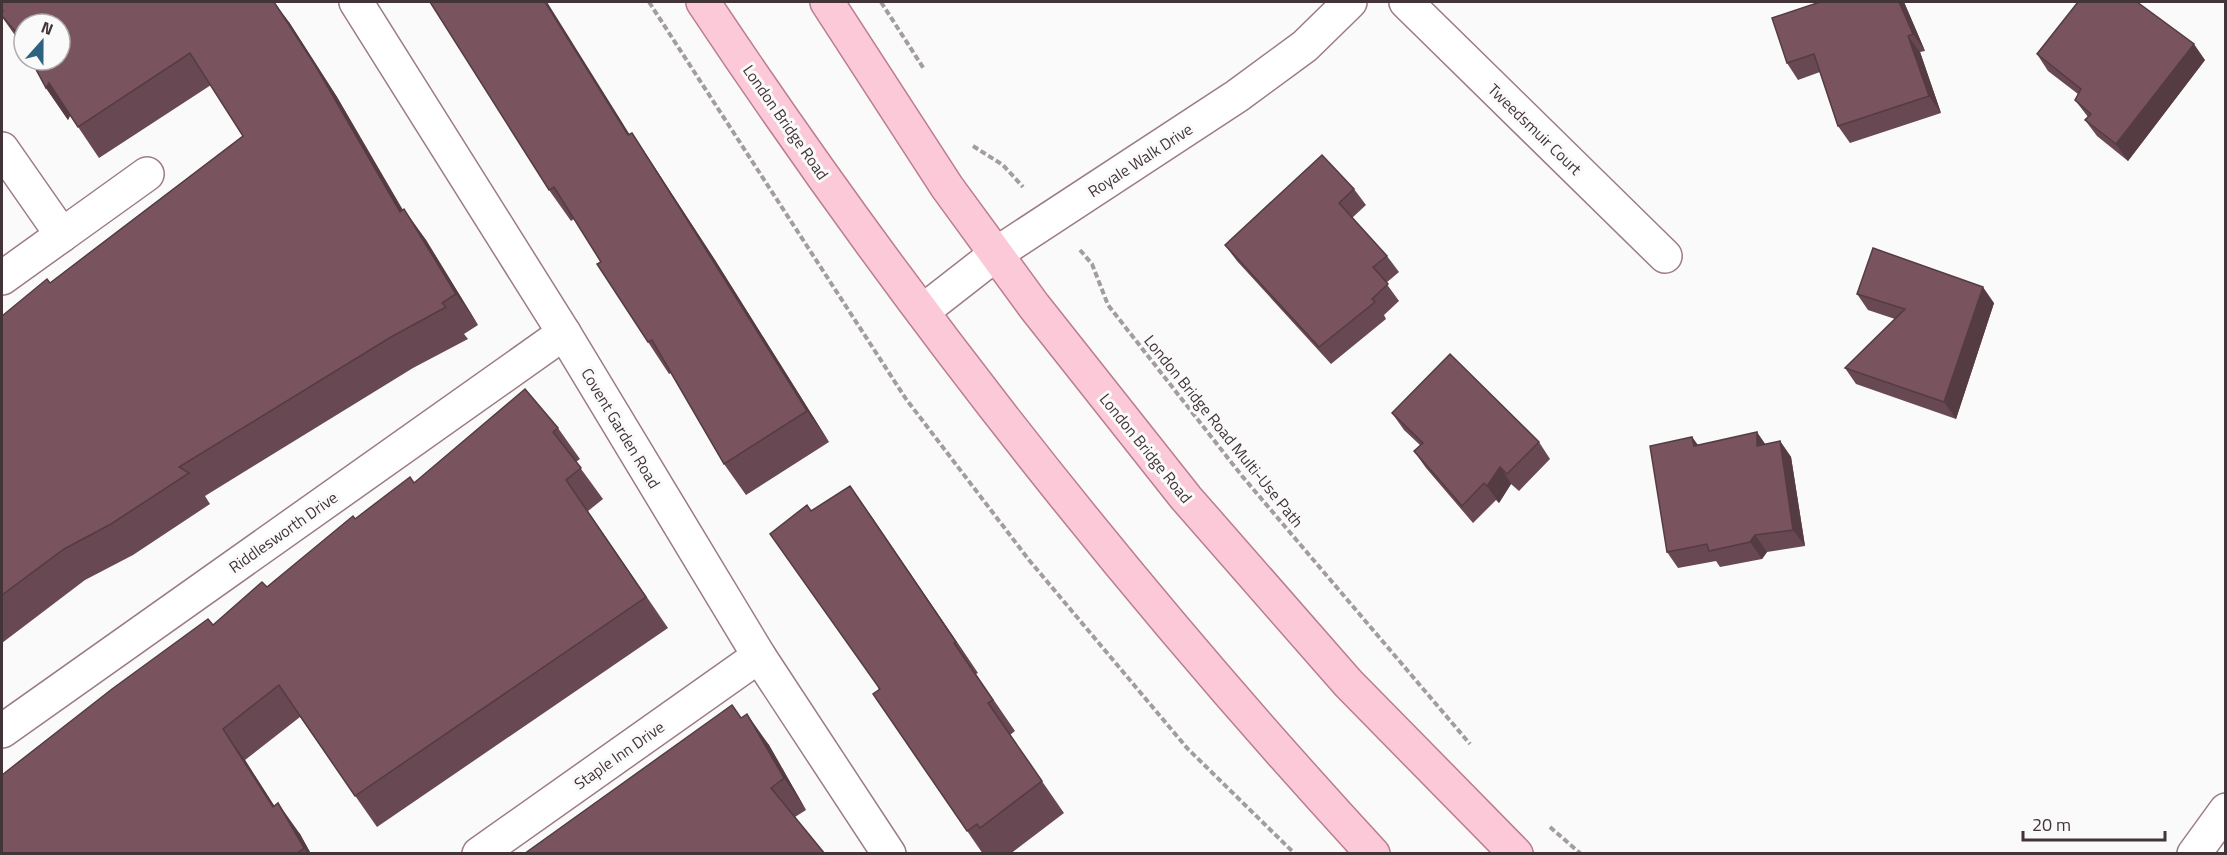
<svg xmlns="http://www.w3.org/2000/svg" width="2227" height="855" viewBox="0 0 2227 855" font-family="'Titillium Web',sans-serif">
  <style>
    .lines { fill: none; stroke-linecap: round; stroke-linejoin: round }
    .minor-casing { stroke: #9d7b85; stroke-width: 36 }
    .major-casing { stroke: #ba7d90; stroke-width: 36 }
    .path { stroke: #a39d9e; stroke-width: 4; stroke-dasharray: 6 3; stroke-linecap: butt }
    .minor { stroke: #fff; stroke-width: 33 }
    .major { stroke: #fcc9d9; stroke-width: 33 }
    .wall { fill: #684852 }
    .shaded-wall { fill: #553b42 }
    .building { fill: #79545f; stroke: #553b42; stroke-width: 1.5 }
    .labels { text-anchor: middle; stroke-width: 6; stroke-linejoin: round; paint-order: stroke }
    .street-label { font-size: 16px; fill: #423438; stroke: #fafafa }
  </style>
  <rect width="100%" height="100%" fill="#fafafa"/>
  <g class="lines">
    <defs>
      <g id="minor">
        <path d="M 356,2 L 564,333 L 759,656 L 889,854"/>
        <path d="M 1406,2 L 1665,256"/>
        <path d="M 2,149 L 62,235 L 2,278"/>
        <path d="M 62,235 L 147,174"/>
        <path d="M 923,311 L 996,254 L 1237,96 L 1305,46 L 1350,2"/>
        <path d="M 2,731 L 564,333"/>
        <path d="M 479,854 L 759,656"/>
        <path d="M 2194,854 L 2226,810"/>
      </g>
      <g id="major">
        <path d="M 703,2 C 903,302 1128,588 1373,854"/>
        <path d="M 827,2 L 947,187 L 1034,306 L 1186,498 L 1348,683 L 1516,854"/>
      </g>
    </defs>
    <!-- minor casing -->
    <use href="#minor" class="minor-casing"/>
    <!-- major casing -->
    <use href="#major" class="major-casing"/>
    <!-- path -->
    <g class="path">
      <path d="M 649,2 L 906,399 L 1029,560 L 1187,748 L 1295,854"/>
      <path d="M 881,2 L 924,69"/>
      <path d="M 973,146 L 1003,165 L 1023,187"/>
      <path d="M 1080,250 L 1092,264 L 1108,305 L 1242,476 L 1470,744"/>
      <path d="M 1550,827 L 1581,854"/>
    </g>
    <!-- minor -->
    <use href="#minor" class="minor"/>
    <!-- major -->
    <use href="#major" class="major"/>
  </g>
  <!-- wall -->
  <g class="wall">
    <path d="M 1904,2 L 1925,51 L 1920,52 L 1941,113 L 1850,143 L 1838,126 L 1820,72 L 1798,80 L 1787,63 Z"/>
    <path d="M 3,11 L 289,22 L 337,97 L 403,210 L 426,240 L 478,325 L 464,334 L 468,339 L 413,368 L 205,496 L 210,504 L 133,555 L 85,580 L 2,643 L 2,316 L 50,283 L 243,136 L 211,85 L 99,158 L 70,115 L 68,120 L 46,88 L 24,48 L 2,17 L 2,12 Z"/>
    <path d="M 2037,54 L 2205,60 L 2128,161 L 2097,136 L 2085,120 L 2088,117 L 2075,100 L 2078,94 L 2048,71 Z"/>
    <path d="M 632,133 L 653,165 L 715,260 L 829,442 L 746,495 L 724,464 L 671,373 L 669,374 L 648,342 L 601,262 L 574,219 L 571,221 L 549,190 Z"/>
    <path d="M 1354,189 L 1366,205 L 1352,218 L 1387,256 L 1399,272 L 1386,283 L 1399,301 L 1384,315 L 1386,319 L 1331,364 L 1237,261 L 1225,245 Z"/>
    <path d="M 1857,294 L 1994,303 L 1956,419 L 1856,384 L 1845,368 L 1895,319 L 1868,310 Z"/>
    <path d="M 1392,413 L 1539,442 L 1550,459 L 1519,491 L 1511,484 L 1499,503 L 1496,500 L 1473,523 L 1426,468 L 1414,451 L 1420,445 L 1404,430 Z"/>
    <path d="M 558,428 L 580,459 L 576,462 L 603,499 L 588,511 L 668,628 L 377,827 L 300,717 L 245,760 L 274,806 L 300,834 L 311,854 L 2,854 L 213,625 L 267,587 L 355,519 L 414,483 Z"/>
    <path d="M 1692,437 L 1698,445 L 1765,444 L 1780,441 L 1791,457 L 1805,546 L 1767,552 L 1762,559 L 1720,567 L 1716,561 L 1678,568 L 1667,552 Z"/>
    <path d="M 850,486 L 978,673 L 976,674 L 1015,731 L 1010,735 L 1064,813 L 1010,854 L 983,854 L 873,694 L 879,690 L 811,511 Z"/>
    <path d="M 741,717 L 769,745 L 806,810 L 795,817 L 524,854 Z"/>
  </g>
  <!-- shaded-wall -->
  <g class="shaded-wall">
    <path d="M 274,2 L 289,22 L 337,97 L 422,244 L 400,212 Z"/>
    <path d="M 545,2 L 547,2 L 650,167 L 628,135 Z"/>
    <path d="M 1899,2 L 1904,2 L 1925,51 L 1913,34 Z"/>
    <path d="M 1908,36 L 1920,52 L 1941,113 L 1929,96 Z"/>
    <path d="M 2194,44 L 2205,60 L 2128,161 L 2116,144 Z"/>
    <path d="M 49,83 L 71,114 L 68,120 L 46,88 Z"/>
    <path d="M 632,133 L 653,165 L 715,260 L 829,442 L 807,411 Z"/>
    <path d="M 404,209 L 426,240 L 478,325 L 456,294 Z"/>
    <path d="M 1983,287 L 1994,303 L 1956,419 L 1944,402 Z"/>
    <path d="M 1757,432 L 1768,448 L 1757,446 Z"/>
    <path d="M 1692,437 L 1703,453 L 1694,446 Z"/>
    <path d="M 1780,441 L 1791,457 L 1805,546 L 1793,530 Z"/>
    <path d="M 1500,467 L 1511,484 L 1499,503 L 1487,486 Z"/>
    <path d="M 850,486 L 872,517 L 978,673 L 956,642 Z"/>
    <path d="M 1755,535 L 1767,552 L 1762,559 L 1750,542 Z"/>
    <path d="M 747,714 L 769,745 L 806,810 L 784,778 Z"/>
    <path d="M 223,729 L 245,760 L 295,838 L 273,807 Z"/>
    <path d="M 278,803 L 300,834 L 311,854 L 308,854 L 304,848 Z"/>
  </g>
  <!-- building -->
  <g class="building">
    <path d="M 2,2 L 274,2 L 315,65 L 400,212 L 404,209 L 456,294 L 442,303 L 446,307 L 391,337 L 179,467 L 189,473 L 111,524 L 64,549 L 2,595 L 2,316 L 47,279 L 50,283 L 243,136 L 190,53 L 78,127 L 49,83 L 46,88 L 31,60 L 60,60 L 60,24 L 24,24 L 24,48 L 15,31 L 2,16 L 2,12 L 3,11 L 2,9 Z"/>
    <path d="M 430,2 L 545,2 L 628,135 L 632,133 L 693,229 L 807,411 L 724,464 L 652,340 L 648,342 L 597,264 L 601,262 L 554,187 L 549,190 Z"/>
    <path d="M 1820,2 L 1899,2 L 1913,34 L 1908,36 L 1929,96 L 1838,126 L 1814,54 L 1787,63 L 1772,18 Z"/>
    <path d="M 2078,2 L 2137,2 L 2194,44 L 2116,144 L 2085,120 L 2091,114 L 2075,100 L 2081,89 L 2037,54 Z"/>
    <path d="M 1322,155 L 1354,189 L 1339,203 L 1387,256 L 1373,267 L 1388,284 L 1372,299 L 1375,302 L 1319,347 L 1225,245 Z"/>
    <path d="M 1873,248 L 1983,287 L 1944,402 L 1845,368 L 1905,309 L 1857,294 Z"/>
    <path d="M 1450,354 L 1539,442 L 1507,474 L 1500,467 L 1487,486 L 1484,483 L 1462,506 L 1414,451 L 1423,443 L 1392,413 Z"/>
    <path d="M 525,389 L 558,428 L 553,432 L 581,468 L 566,480 L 646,597 L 355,796 L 279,685 L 223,729 L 273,807 L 278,803 L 304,848 L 296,854 L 2,854 L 2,775 L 112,689 L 208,619 L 213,625 L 262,582 L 267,587 L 353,516 L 355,519 L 410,477 L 414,483 Z"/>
    <path d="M 1757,432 L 1757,446 L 1780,441 L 1793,530 L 1755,535 L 1750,542 L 1709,551 L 1707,544 L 1667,552 L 1650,446 L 1692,437 L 1694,446 Z"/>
    <path d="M 850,486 L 956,642 L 954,643 L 993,700 L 988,703 L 1042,781 L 980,828 L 977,824 L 967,831 L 873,694 L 880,689 L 770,534 L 807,505 L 811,511 Z"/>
    <path d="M 732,705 L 741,718 L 747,714 L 784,778 L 771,788 L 825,854 L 524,854 Z"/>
  </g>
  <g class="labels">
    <!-- street labels -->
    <g class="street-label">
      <text transform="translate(786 122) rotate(55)" y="6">London Bridge Road</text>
      <text transform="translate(1535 129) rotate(44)" y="6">Tweedsmuir Court</text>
      <text transform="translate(1140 160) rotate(-33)" y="6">Royale Walk Drive</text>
      <text transform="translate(621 428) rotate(59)" y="6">Covent Garden Road</text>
      <text transform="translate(1224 431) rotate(51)" y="6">London Bridge Road Multi-Use Path</text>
      <text transform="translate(1146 448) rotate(51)" y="6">London Bridge Road</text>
      <text transform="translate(283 532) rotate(-35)" y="6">Riddlesworth Drive</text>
      <text transform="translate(619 755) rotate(-35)" y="6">Staple Inn Drive</text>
    </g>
  </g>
  <!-- border -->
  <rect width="2227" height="855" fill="none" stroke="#423438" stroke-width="6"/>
  <!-- north arrow -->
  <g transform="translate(42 42) rotate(21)"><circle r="28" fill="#fafafa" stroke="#b0abac" stroke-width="1.5"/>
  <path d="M0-4.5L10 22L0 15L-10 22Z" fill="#2e637f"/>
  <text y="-9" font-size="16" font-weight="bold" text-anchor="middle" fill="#423438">N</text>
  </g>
  <!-- scale -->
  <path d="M2023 831v9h142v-9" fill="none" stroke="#423438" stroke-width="3"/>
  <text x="2032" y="831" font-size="18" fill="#423438" stroke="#fafafa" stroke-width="4.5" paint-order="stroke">20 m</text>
</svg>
